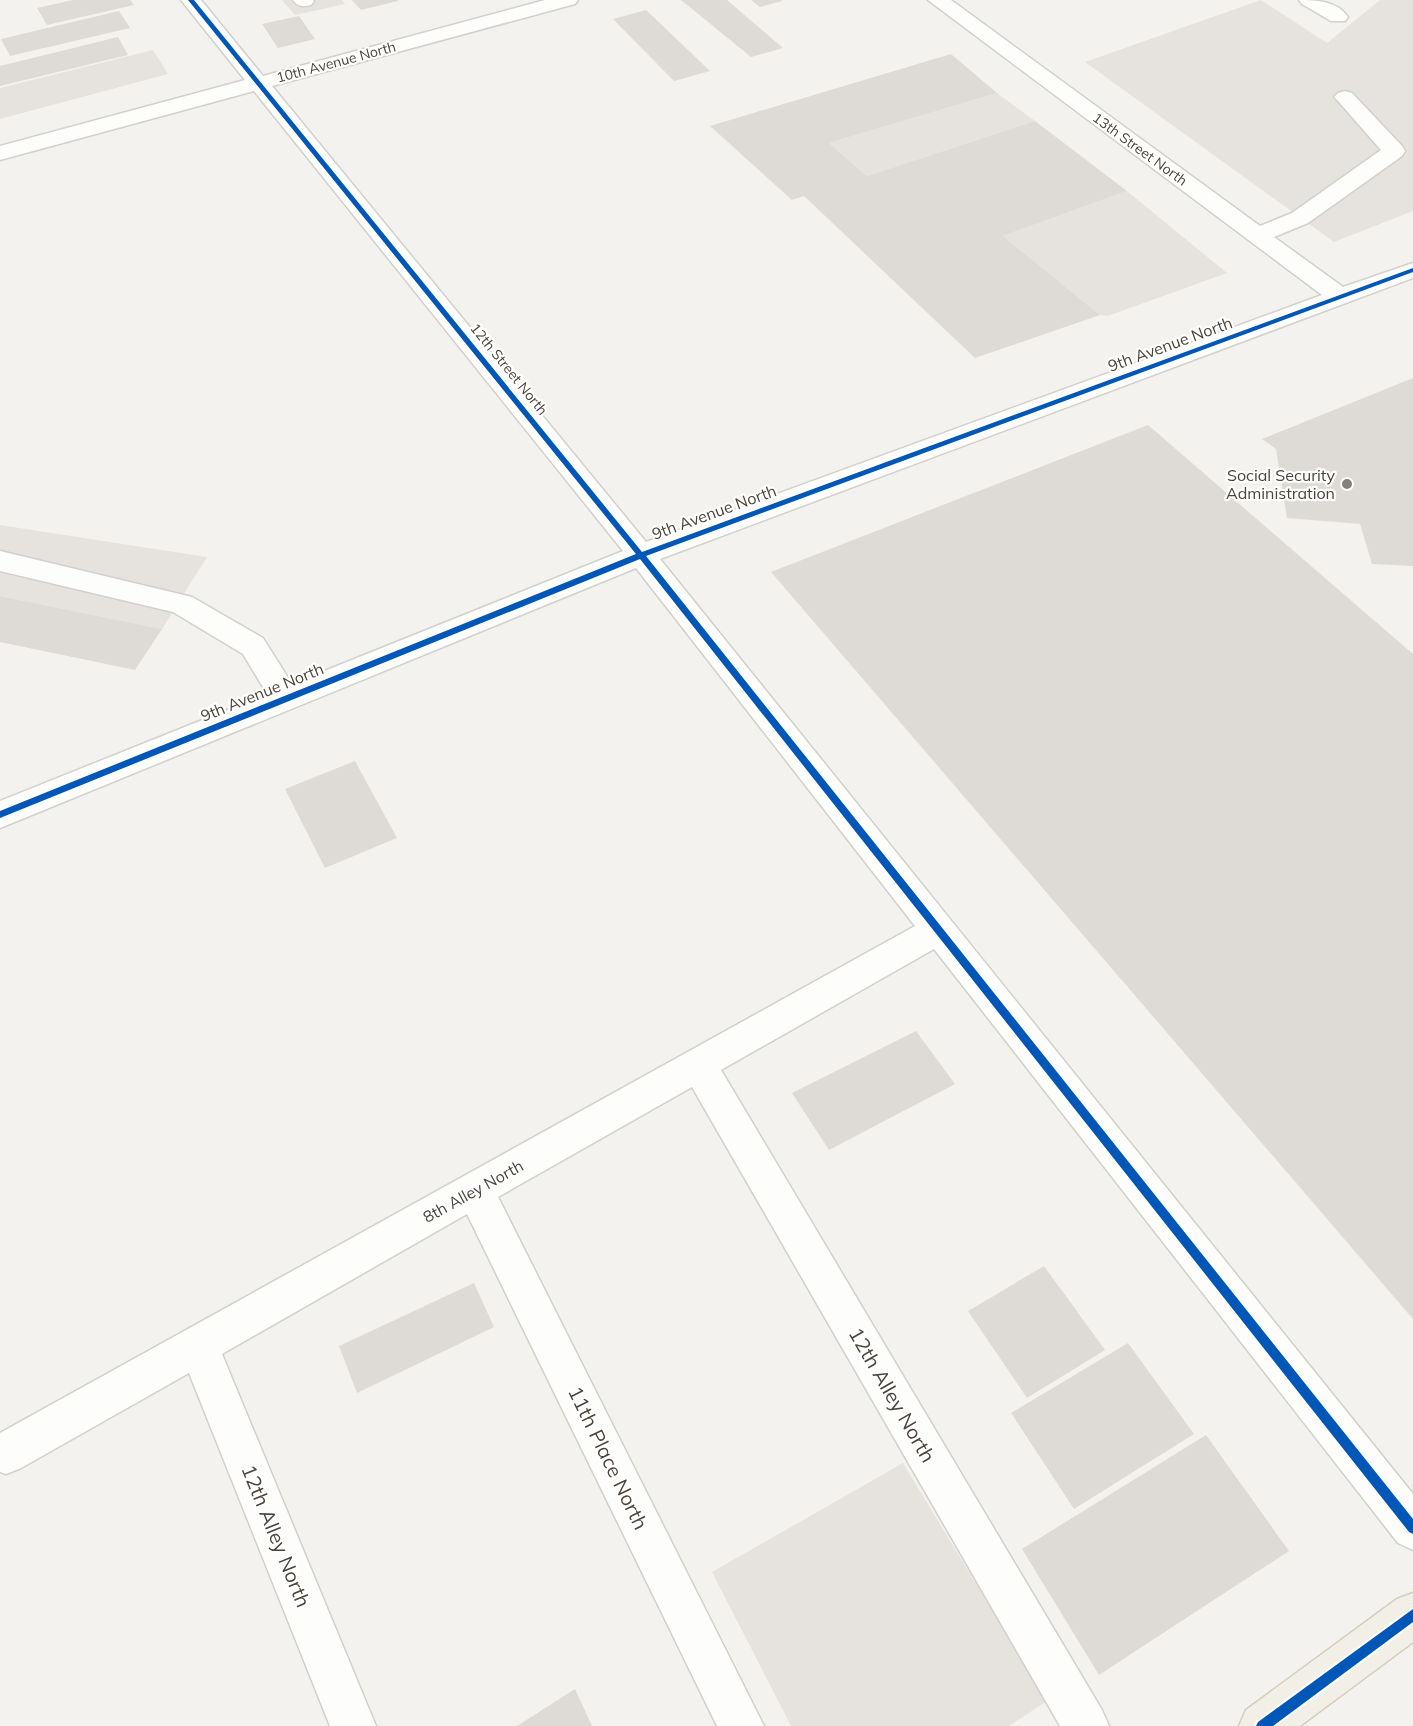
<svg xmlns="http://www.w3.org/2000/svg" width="1413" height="1726" viewBox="0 0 1413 1726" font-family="Mulish,sans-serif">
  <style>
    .parking { fill: #e6e3df }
    .building { fill: #dedbd6 }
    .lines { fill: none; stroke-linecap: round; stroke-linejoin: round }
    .minor-casing { stroke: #d2d0cb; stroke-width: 3 }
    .major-casing { stroke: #d6cebb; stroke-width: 3 }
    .minor { fill: #fdfdfc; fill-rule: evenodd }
    .major { fill: #f2efe6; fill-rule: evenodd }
    .cycleway-casing { stroke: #fff; stroke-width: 4 }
    .cycleway { fill: #0057b8; fill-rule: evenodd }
    .poi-dot { fill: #868178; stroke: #fff; stroke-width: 2 }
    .labels { text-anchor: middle; stroke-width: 4.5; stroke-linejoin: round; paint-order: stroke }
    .far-street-label { font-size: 14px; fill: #4b4439; stroke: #fff }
    .street-label { font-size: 16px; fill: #4b4439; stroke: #fff }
    .poi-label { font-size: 16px; fill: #4b4439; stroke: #fff; text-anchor: end }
    .near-street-label { font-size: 20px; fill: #4b4439; stroke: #fff }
  </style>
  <rect width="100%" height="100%" fill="#f4f2ee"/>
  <!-- parking -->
  <g class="parking">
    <path d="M 282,0 L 342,0 L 345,4 L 295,15 Z"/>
    <path d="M 1261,0 L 1327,43 L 1380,0 L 1413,0 L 1413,211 L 1334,242 L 1085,62 Z"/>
    <path d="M 153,50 L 168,74 L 0,119 L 0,88 Z"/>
    <path d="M 997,93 L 1035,121 L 867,176 L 829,143 Z"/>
    <path d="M 1127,191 L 1227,273 L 1108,316 L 1100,315 L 1003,236 Z"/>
    <path d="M 0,525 L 207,557 L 162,629 L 0,596 Z"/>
    <path d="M 903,1463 L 1047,1701 L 1009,1726 L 791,1726 L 712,1572 Z"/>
  </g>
  <!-- building -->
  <g class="building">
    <path d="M 73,0 L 130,0 L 134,5 L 47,25 L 37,8 Z"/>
    <path d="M 352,0 L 398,0 L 398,1 L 361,10 Z"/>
    <path d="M 681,0 L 727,0 L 783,48 L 751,57 Z"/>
    <path d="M 751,0 L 782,0 L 782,1 L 760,7 Z"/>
    <path d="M 646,10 L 710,71 L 674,81 L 613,19 Z"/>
    <path d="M 119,11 L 130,28 L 10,56 L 1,39 Z"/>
    <path d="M 299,16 L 315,39 L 278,48 L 262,24 Z"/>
    <path d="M 118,37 L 128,55 L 0,86 L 0,66 Z"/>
    <path d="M 951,54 L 997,93 L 829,143 L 867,176 L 1035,121 L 1127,191 L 1003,236 L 1100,315 L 975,358 L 804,196 L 792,200 L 710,126 Z"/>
    <path d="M 1413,378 L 1413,566 L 1372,564 L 1360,524 L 1287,518 L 1276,449 L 1262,439 Z"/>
    <path d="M 1148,425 L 1413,654 L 1413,1319 L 771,572 Z"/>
    <path d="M 0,596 L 162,629 L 135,670 L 0,642 Z"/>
    <path d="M 355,761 L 397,838 L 325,868 L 285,789 Z"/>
    <path d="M 916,1031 L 955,1084 L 829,1150 L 792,1093 Z"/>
    <path d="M 1044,1266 L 1105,1350 L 1027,1398 L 968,1311 Z"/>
    <path d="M 474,1283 L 494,1327 L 357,1393 L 339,1346 Z"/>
    <path d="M 1128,1343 L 1194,1434 L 1074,1509 L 1011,1413 Z"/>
    <path d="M 1206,1435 L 1289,1551 L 1099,1675 L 1022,1549 Z"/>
    <path d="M 575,1689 L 592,1726 L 517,1726 Z"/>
  </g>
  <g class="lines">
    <defs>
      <g id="minor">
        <path d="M 181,0 L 201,0 L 263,76 L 545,0 L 578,0 L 575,4 L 272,86 L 646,542 L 1322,295 L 928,0 L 951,0 L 1260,226 L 1292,213 L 1381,150 L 1338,101 L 1334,97 L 1338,93 L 1345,91 L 1352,93 L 1402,146 L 1405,151 L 1402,156 L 1308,223 L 1274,237 L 1343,287 L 1413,263 L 1413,278 L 660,559 L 1413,1494 L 1413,1550 L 1398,1543 L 934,949 L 721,1070 L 1102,1710 L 1109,1726 L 1060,1726 L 692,1087 L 498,1197 L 764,1726 L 717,1726 L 467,1214 L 222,1354 L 376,1726 L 330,1726 L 189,1373 L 21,1468 L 6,1474 L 0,1472 L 0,1433 L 915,926 L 636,568 L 0,828 L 0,801 L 267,694 L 243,654 L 173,612 L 0,571 L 0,551 L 192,597 L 263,638 L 292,684 L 623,551 L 254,91 L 0,160 L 0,146 L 245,80 Z"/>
        <path d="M 293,0 L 313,0 L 314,1 L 311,5 C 303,7 298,7 293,0 Z"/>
        <path d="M 1299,0 C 1317,0 1337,1 1348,17 L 1345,21 L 1331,21 L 1302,4 Z"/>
      </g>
      <path id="major" d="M 1413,1593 L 1413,1642 L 1300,1726 L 1239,1726 L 1246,1710 L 1397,1599 Z"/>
    </defs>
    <!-- minor casing -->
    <use href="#minor" class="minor-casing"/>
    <!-- major casing -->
    <use href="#major" class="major-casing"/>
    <!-- minor -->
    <use href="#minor" class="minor"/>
    <!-- major -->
    <use href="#major" class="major"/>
    <defs>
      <g id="cycleway">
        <path d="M 188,0 L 194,0 L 642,552 L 1413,268 L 1413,272 L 646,556 L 1413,1519 L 1413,1534 L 1409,1532 L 640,559 L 0,818 L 0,811 L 636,554 Z"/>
        <path d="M 1413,1609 L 1413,1622 L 1273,1726 L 1256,1726 L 1258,1722 Z"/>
      </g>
    </defs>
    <!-- cycleway casing -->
    <use href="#cycleway" class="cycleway-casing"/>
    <!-- cycleway -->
    <use href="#cycleway" class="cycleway"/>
  </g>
  <!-- markers -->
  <circle class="poi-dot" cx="1347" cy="484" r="6"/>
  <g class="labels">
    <!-- far-street labels -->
    <g class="far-street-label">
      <text transform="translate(336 62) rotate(-15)" y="5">10th Avenue North</text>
      <text transform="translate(1140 149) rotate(36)" y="5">13th Street North</text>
      <text transform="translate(509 369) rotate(51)" y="5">12th Street North</text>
    </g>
    <!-- street labels -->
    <g class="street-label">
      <text transform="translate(1170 344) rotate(-20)" y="6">9th Avenue North</text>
      <text transform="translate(714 512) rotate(-20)" y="6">9th Avenue North</text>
      <text transform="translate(262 692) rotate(-22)" y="6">9th Avenue North</text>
      <text transform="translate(473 1191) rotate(-29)" y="6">8th Alley North</text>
    </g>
    <!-- poi labels -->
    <g class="poi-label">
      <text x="1335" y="481">Social Security<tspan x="1335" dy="18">Administration</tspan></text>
    </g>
    <!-- near-street labels -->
    <g class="near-street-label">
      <text transform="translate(892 1395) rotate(60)" y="7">12th Alley North</text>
      <text transform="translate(608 1458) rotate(64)" y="7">11th Place North</text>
      <text transform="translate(276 1536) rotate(68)" y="7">12th Alley North</text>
    </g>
  </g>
</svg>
